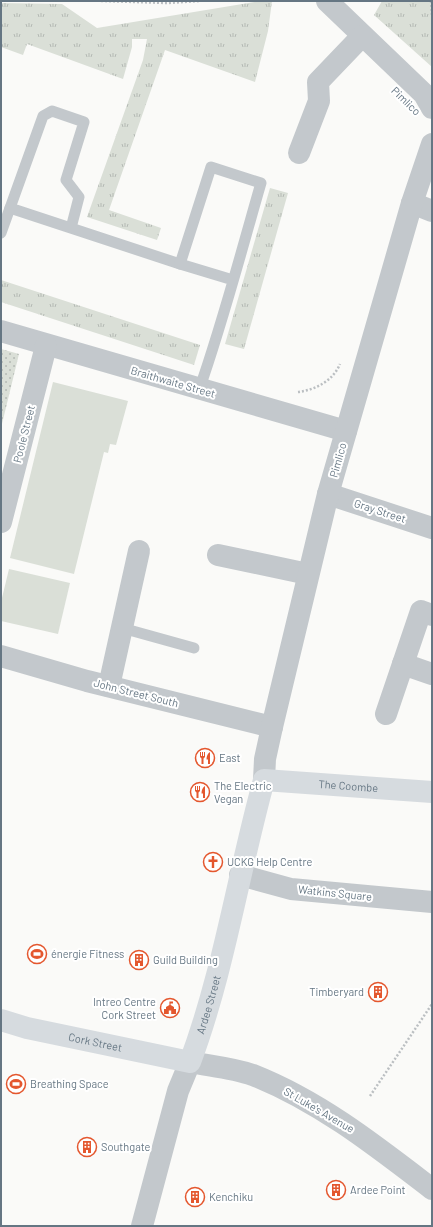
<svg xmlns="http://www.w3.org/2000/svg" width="433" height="1227" viewBox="0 0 433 1227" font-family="Barlow,sans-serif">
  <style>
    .grass { fill: url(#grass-tufts) }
    .park { fill: #dadfd7 }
    .garden { fill: url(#garden-dots) }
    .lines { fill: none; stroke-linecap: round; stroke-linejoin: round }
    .path { stroke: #bbbfc2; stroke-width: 2.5; stroke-dasharray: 2 2; stroke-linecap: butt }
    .service { stroke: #c3c8cc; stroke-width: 11 }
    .minor { stroke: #c3c8cc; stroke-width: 22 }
    .tertiary { stroke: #c3c8cc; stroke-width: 22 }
    .secondary { stroke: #d6dbdf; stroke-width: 22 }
    .labels { text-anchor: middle; stroke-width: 4; stroke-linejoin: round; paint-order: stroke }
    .street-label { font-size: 11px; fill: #657683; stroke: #fff }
    .poi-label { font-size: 11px; fill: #657683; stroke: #fff; text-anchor: start }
  </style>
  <defs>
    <pattern id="grass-tufts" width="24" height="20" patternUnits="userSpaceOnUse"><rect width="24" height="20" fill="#dadfd7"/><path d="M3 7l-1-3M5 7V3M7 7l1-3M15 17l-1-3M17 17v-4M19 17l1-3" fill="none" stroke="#b4b9b4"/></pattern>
    <pattern id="garden-dots" width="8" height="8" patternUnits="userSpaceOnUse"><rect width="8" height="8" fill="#dadfd7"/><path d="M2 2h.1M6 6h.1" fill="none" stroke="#b4b9b4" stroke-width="1.8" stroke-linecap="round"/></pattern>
  </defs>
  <rect width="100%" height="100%" fill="#fafaf8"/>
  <!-- grass -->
  <g class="grass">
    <path d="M 260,1 L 272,1 L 268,31 L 255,82 L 165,50 L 109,210 L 161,228 L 157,240 L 87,217 L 143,60 L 147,39 L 132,39 L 132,47 L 123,79 L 27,44 L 23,55 L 1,47 L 1,3 L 62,4 L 97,28 Z"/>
    <path d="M 382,1 L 432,1 L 432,67 L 374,15 Z"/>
    <path d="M 270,188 L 288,193 L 244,349 L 225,344 Z"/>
    <path d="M 1,280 L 200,345 L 194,365 L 1,302 Z"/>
  </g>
  <!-- park -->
  <g class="park">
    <path d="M 53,382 L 128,401 L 116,445 L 110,444 L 108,453 L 104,452 L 74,574 L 10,558 Z"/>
    <path d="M 9,569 L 70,583 L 58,634 L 1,621 L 1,602 Z"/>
  </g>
  <!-- garden -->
  <path class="garden" d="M 1,349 L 19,354 L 1,428 Z"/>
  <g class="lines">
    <!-- path -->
    <g class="path">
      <path d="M 101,1 L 167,3 L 201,1"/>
      <path d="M 431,1 L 432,17"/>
      <path d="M 298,392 C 315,390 333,381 340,364"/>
      <path d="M 370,1096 L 432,1004"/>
    </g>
    <!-- service -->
    <g class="service">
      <path d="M 71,228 L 79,197 L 66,180 L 84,122 L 52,111 L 43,116 L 10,208 L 180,264"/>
      <path d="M 1,233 L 10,208"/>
      <path d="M 199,390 C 223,322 241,252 261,183 L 211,167 L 180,264 L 233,280"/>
      <path d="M 122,628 L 194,648"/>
    </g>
    <!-- minor -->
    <g class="minor">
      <path d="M 327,1 L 424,94 L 432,108"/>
      <path d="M 299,153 L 319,101 L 318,82 L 362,36"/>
      <path d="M 412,203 L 432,211"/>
      <path d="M 1,331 L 346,431"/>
      <path d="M 328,494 L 432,528"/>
      <path d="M 1,522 L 46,346"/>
      <path d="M 218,555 L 308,574"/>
      <path d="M 1,656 L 87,681 L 272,727"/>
      <path d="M 403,664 L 432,674"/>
      <path d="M 109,686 L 139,551"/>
      <path d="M 386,714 L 421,611 L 432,615"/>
      <path d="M 264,780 L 265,759 L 272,727 L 328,494 L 412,203 L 432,144"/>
      <path d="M 240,875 L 291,889 L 432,902"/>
    </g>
    <!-- tertiary -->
    <path class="tertiary" d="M 142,1226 L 178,1091 L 190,1062 C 210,1066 233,1068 253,1075 C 319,1101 376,1146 432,1189"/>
    <!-- secondary -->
    <path class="secondary" id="s1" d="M 1,1020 L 27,1028 L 190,1062 C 224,971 238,874 264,780 L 432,792"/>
  </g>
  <!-- icons -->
  <defs>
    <symbol id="restaurant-ring" viewBox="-11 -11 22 22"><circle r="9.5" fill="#fff" stroke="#e4572e" stroke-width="1.5"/><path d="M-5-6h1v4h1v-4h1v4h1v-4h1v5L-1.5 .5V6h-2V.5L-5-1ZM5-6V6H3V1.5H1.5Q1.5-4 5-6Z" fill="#e4572e"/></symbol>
    <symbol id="church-ring" viewBox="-11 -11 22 22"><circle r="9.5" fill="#fff" stroke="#e4572e" stroke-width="1.5"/><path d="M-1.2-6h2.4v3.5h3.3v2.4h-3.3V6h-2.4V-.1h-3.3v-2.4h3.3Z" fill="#e4572e"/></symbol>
    <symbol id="stadium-ring" viewBox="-11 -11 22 22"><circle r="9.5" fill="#fff" stroke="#e4572e" stroke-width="1.5"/><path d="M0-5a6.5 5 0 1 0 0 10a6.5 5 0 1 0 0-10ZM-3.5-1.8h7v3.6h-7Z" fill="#e4572e"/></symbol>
    <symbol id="building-ring" viewBox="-11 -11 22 22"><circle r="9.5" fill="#fff" stroke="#e4572e" stroke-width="1.5"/><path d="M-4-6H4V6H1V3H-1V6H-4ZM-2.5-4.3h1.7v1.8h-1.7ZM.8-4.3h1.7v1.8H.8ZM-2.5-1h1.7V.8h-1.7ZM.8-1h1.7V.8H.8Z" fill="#e4572e"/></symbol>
    <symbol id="civic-ring" viewBox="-11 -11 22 22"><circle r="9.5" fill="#fff" stroke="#e4572e" stroke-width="1.5"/><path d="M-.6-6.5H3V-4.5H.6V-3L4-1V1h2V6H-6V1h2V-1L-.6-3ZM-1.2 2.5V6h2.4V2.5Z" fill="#e4572e"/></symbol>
  </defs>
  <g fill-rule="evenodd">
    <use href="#restaurant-ring" x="194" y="747" width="22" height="22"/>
    <use href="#restaurant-ring" x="189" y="781" width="22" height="22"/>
    <use href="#church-ring" x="202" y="851" width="22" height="22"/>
    <use href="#stadium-ring" x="26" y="943" width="22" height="22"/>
    <use href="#building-ring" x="128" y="949" width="22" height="22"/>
    <use href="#building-ring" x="367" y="981" width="22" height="22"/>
    <use href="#civic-ring" x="159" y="997" width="22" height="22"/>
    <use href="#stadium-ring" x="5" y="1073" width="22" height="22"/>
    <use href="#building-ring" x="76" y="1136" width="22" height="22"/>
    <use href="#building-ring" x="325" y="1179" width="22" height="22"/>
    <use href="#building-ring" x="184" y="1186" width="22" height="22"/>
  </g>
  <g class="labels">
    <!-- street labels -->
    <g class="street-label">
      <text transform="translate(406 101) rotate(44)" y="4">Pimlico</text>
      <text transform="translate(173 382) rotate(16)" y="4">Braithwaite Street</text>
      <text transform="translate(24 434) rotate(-76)" y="4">Poole Street</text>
      <text transform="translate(338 460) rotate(-74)" y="4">Pimlico</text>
      <text transform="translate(380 511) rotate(18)" y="4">Gray Street</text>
      <text transform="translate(136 693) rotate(14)" y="4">John Street South</text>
      <text dy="4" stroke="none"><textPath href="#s1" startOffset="570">The Coombe</textPath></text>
      <text transform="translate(335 893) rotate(6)" y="4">Watkins Square</text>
      <text dy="4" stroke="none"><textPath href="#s1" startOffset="254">Ardee Street</textPath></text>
      <text dy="4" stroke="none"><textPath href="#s1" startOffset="97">Cork Street</textPath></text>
      <text transform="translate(319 1110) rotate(30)" y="4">St Luke's Avenue</text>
    </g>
    <!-- poi labels -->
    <g class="poi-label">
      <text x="219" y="762">East</text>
      <text x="214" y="790">The Electric<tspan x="214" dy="13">Vegan</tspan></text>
      <text x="227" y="866">UCKG Help Centre</text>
      <text x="51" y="958">énergie Fitness</text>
      <text x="153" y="964">Guild Building</text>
      <text x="364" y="996" text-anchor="end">Timberyard</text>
      <text x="156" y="1006" text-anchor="end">Intreo Centre<tspan x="156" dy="13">Cork Street</tspan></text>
      <text x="30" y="1088">Breathing Space</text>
      <text x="101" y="1151">Southgate</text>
      <text x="350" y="1194">Ardee Point</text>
      <text x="209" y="1201">Kenchiku</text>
    </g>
  </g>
  <!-- border -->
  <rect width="433" height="1227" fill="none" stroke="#657683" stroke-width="4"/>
</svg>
